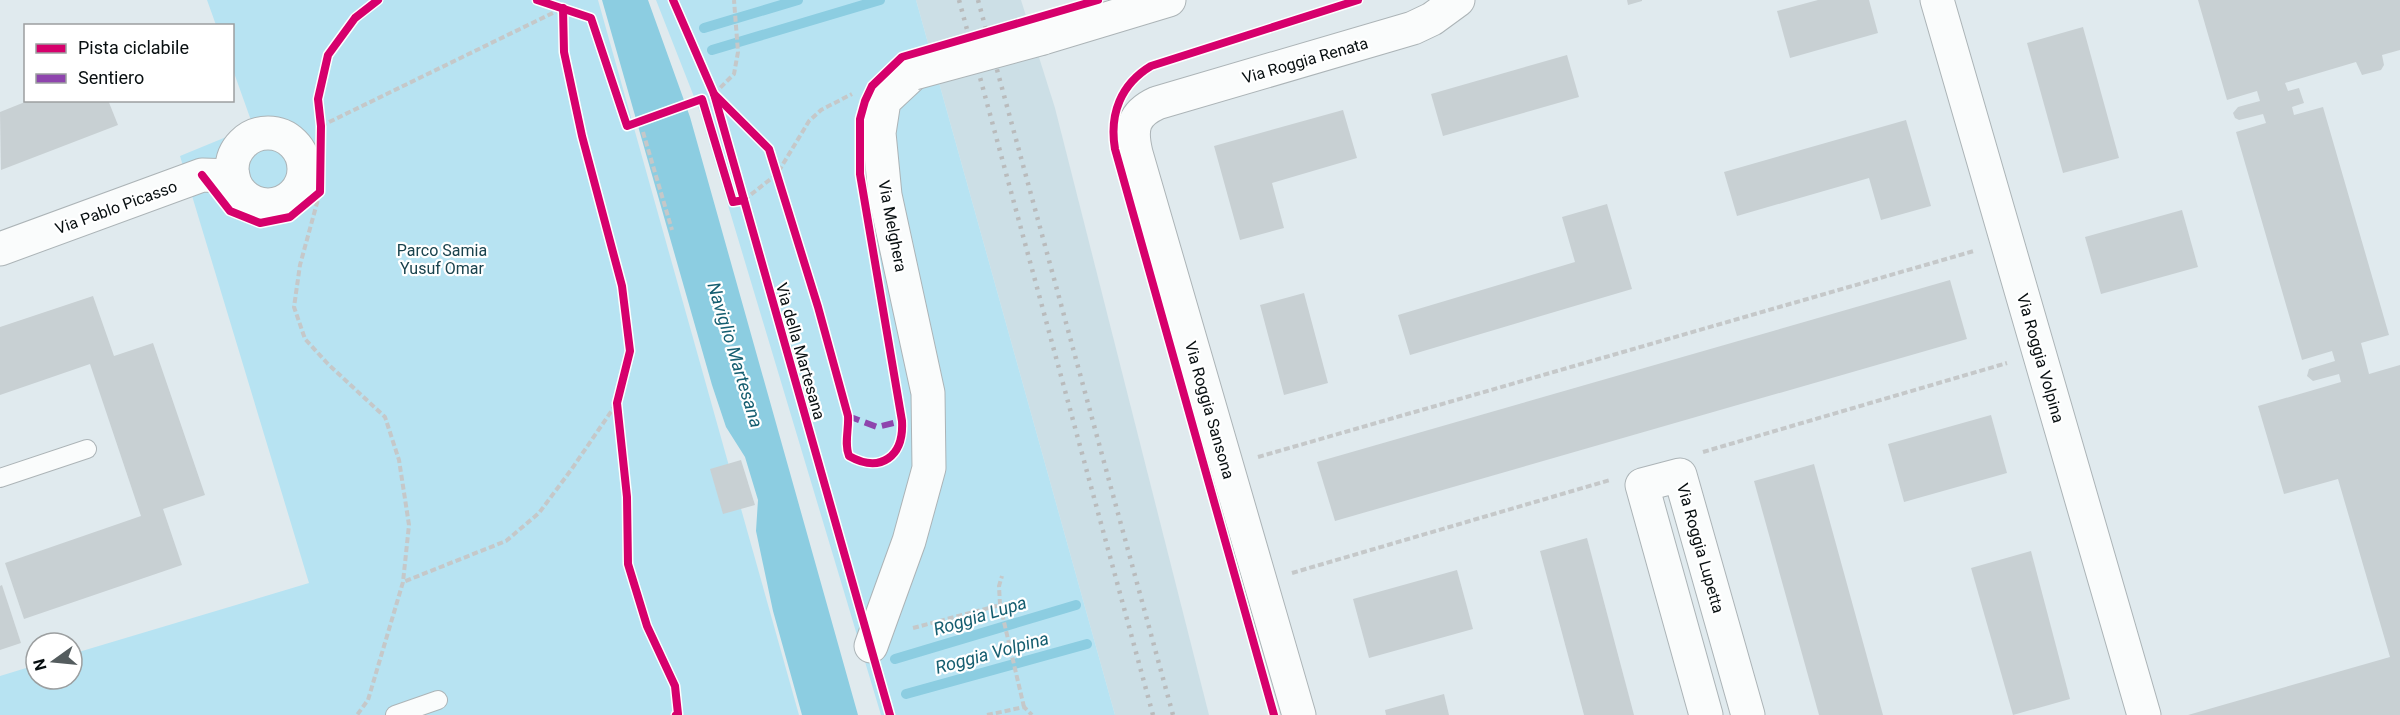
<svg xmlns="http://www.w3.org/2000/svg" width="2400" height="715" viewBox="0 0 2400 715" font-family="Roboto,sans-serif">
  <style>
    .built { fill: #ccdfe6 }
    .green { fill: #b7e3f2 }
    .water { fill: #8ccde1 }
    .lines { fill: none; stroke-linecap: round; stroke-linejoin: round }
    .stream { stroke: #8ccde1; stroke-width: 10 }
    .building { fill: #c8d0d3 }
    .lane-casing { stroke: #acb4b7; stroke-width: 20 }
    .street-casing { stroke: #acb4b7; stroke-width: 35 }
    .path { stroke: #c5c8c9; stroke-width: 4; stroke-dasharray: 6 3; stroke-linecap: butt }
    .lane { stroke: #fafcfc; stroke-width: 18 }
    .street { stroke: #fafcfc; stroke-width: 33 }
    .rail { stroke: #b9bbbc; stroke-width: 4.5; stroke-dasharray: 3 6; stroke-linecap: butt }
    .street-bridge-casing { stroke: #acb4b7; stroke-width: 35; stroke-linecap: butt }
    .street-bridge { stroke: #fafcfc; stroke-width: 33 }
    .quiet { stroke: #8e44ad; stroke-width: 6; stroke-dasharray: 12 6; stroke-linecap: butt }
    .cycleway-casing { stroke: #fff; stroke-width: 11 }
    .cycleway { stroke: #d6006c; stroke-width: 8 }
    .labels { text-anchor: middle; stroke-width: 4.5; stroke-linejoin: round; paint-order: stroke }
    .street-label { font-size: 16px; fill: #080f11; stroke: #fff }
    .park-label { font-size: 16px; fill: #19424d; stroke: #fff }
    .water-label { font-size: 18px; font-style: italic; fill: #155e70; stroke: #fff }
  </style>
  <rect width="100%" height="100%" fill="#e0eaee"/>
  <!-- built -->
  <path class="built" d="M 916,0 L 1021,0 L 1055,108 L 1209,715 L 1115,715 Z"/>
  <!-- green -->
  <g class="green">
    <path d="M 207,0 L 598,0 L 799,715 L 0,715 L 0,676 L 36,665 L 36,679 L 72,679 L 72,654 L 309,583 L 180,156 L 253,126 L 233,70 L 232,26 L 216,25 Z"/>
    <path d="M 656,0 L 916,0 L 1115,715 L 881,715 L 700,112 Z"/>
  </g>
  <!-- water -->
  <path class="water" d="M 602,0 L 648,0 L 690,117 L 858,715 L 802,715 L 773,611 L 756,531 L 758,500 L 745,457 L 726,427 L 712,385 Z"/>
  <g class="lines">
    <!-- stream -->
    <g class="stream">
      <path d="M 704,28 L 798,0"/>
      <path d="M 712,50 L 880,0"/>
      <path d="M 895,659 L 1076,605"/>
      <path d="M 906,694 L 1087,644"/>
    </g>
  </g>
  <!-- building -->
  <g class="building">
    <path d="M 1627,0 L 1642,0 L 1642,1 L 1628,5 Z"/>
    <path d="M 1818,0 L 1869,0 L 1878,33 L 1790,58 L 1777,11 Z"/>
    <path d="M 2198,0 L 2400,0 L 2400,50 L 2382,55 L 2384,65 L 2381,70 L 2362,75 L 2356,62 L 2285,83 L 2288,91 L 2299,88 L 2304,103 L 2292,107 L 2294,115 L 2323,107 L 2389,335 L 2361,343 L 2369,374 L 2400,365 L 2400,715 L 2188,715 L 2390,657 L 2338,479 L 2284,494 L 2258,406 L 2341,382 L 2339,374 L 2313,381 L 2307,376 L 2309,369 L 2335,361 L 2332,351 L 2302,360 L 2236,132 L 2266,123 L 2263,114 L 2239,120 L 2235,118 L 2233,113 L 2238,107 L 2260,101 L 2257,91 L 2227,100 Z"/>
    <path d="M 2083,27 L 2119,158 L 2063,173 L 2027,43 Z"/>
    <path d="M 1567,55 L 1579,97 L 1443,136 L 1431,94 Z"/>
    <path d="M 30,100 L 108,100 L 118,125 L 1,170 L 0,112 Z"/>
    <path d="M 1343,110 L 1357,158 L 1272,183 L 1284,228 L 1240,240 L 1214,146 Z"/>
    <path d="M 1906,120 L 1931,206 L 1881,220 L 1869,178 L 1737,216 L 1724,172 Z"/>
    <path d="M 1607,204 L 1632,289 L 1410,355 L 1398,315 L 1575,262 L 1562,217 Z"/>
    <path d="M 2182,210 L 2198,267 L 2101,294 L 2085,237 Z"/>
    <path d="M 1950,280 L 1967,339 L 1335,521 L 1317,462 Z"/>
    <path d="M 1304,293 L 1328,383 L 1284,395 L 1260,305 Z"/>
    <path d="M 93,296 L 114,356 L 153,343 L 205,495 L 163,509 L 182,565 L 24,619 L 5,563 L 141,516 L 90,364 L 0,395 L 0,327 Z"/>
    <path d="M 1991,415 L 2007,473 L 1904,502 L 1888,444 Z"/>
    <path d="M 741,460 L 755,505 L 723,514 L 710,469 Z"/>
    <path d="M 1814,464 L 1883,715 L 1819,715 L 1754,481 Z"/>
    <path d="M 1587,538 L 1634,715 L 1584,715 L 1540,551 Z"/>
    <path d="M 2031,551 L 2070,699 L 2013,715 L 1971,568 Z"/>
    <path d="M 1457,570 L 1473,629 L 1369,658 L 1353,599 Z"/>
    <path d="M 2,585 L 21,643 L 0,650 L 0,586 Z"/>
    <path d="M 1444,694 L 1449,715 L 1386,715 L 1385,710 Z"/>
  </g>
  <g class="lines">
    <defs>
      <g id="lane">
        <path d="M 0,478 L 87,449"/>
        <path d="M 395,715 L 438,700"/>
      </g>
      <g id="street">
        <path d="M 1937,0 L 2144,715"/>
        <path d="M 1043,38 L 1169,0"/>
        <circle cx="268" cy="169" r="36"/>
        <path d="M 0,249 L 202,175 L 233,176"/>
        <path d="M 871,646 L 909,541 L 929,468 L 928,393 L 885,195 L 879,133 L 884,101 L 914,73"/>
        <path d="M 1299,715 L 1136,153 C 1130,128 1133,114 1157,103 L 1413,28 L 1432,19 L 1458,0"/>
        <path d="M 1706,715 L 1642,485 L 1680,475 L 1748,715"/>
      </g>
    </defs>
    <!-- lane casing -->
    <use href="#lane" class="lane-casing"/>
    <!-- street casing -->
    <use href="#street" class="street-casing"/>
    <!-- path -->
    <g class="path">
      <path d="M 714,94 L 734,74 L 738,52 L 734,0"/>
      <path d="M 321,126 L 563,8 L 564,52 L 582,136 L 622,286 L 630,351 L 617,403 L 571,470 L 539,513 L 506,541 L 403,582"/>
      <path d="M 643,132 L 672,230"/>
      <path d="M 320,192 L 300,265 L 294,307 L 305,339 L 328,364 L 385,417 L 399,460 L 409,525 L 403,582 L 368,700 L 357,715"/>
      <path d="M 744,200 L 777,174 L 809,121 L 821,110 L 852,94"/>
      <path d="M 617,404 L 627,497 L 628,564 L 647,626 L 675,686 L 678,714 L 676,715"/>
      <path d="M 1703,452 L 2007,363"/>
      <path d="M 1258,457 L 1974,251"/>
      <path d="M 1292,573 L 1610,480"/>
      <path d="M 1000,605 L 999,586 L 1002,576"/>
      <path d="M 913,628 L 1000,605 L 1024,707"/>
      <path d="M 987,715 L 1024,707 L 1032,715"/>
    </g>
    <!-- lane -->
    <use href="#lane" class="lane"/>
    <!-- street -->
    <use href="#street" class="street"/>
    <!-- rail -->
    <g class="rail">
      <path d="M 959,0 L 1153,715"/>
      <path d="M 978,0 L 1173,715"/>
    </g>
    <defs>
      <path id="street-bridge" d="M 914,73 L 1043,38"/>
    </defs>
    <!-- street-bridge casing -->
    <use href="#street-bridge" class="street-bridge-casing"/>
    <!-- street-bridge -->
    <use href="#street-bridge" class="street-bridge"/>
    <!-- quiet -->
    <path class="quiet" d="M 848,416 L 877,427 L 902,421"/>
    <defs>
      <g id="cycleway">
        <path d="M 537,0 L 591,18 L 627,126 L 702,99 L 733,202 L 744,200"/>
        <path d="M 673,0 L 714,94 L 890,715"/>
        <path d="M 563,8 L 564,52 L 582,136 L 622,286 L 630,351 L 617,403 L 627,497 L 628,564 L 647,626 L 675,686 L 678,714 L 676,715"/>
        <path d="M 714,94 L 769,149 L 818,307 L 848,416 C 849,429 844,444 849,456 C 881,474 904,456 902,421 L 860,174 L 860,119 L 865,101 L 872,86 L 902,57 L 1098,0"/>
        <path d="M 202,175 L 230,211 L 260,223 L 290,217 L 320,192 L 321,126 L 318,99 L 328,55 L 355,18 L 378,0"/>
        <path d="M 1274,715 L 1115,149 C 1109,114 1121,84 1151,66 L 1358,0"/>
      </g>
    </defs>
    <!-- cycleway casing -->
    <use href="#cycleway" class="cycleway-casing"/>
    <!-- cycleway -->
    <use href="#cycleway" class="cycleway"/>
  </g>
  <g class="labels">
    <!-- street labels -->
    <g class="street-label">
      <text transform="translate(1305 60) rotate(-16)" y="6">Via Roggia Renata</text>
      <text transform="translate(116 207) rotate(-20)" y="6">Via Pablo Picasso</text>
      <text transform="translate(893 226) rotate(79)" y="6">Via Melghera</text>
      <text transform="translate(801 351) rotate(74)" y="6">Via della Martesana</text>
      <text transform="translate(2041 358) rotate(74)" y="6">Via Roggia Volpina</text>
      <text transform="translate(1210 410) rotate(74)" y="6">Via Roggia Sansona</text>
      <text transform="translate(1701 548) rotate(74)" y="6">Via Roggia Lupetta</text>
    </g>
    <!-- park labels -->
    <g class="park-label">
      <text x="442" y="256">Parco Samia<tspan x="442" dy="18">Yusuf Omar</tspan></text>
    </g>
    <!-- water labels -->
    <g class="water-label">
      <text transform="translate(735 355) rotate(73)" y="6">Naviglio Martesana</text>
      <text transform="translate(980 616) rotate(-17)" y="6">Roggia Lupa</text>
      <text transform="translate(992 653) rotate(-15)" y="6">Roggia Volpina</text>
    </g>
  </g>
  <!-- legend -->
  <rect x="24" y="24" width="210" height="78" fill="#ffffff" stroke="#9c9fa0" stroke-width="1.5"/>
  <rect x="36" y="44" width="30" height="9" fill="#d6006c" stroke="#9c9fa0" stroke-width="1.5"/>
  <text x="78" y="54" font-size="18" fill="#080f11">Pista ciclabile</text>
  <rect x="36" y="74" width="30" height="9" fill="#8e44ad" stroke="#9c9fa0" stroke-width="1.5"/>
  <text x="78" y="84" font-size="18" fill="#080f11">Sentiero</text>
  <!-- north arrow -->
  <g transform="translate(54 661) rotate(255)"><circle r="28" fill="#ffffff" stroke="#9c9fa0" stroke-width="1.5"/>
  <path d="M0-4.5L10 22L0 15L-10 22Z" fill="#545c5e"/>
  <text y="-9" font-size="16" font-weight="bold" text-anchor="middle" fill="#080f11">N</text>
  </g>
</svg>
